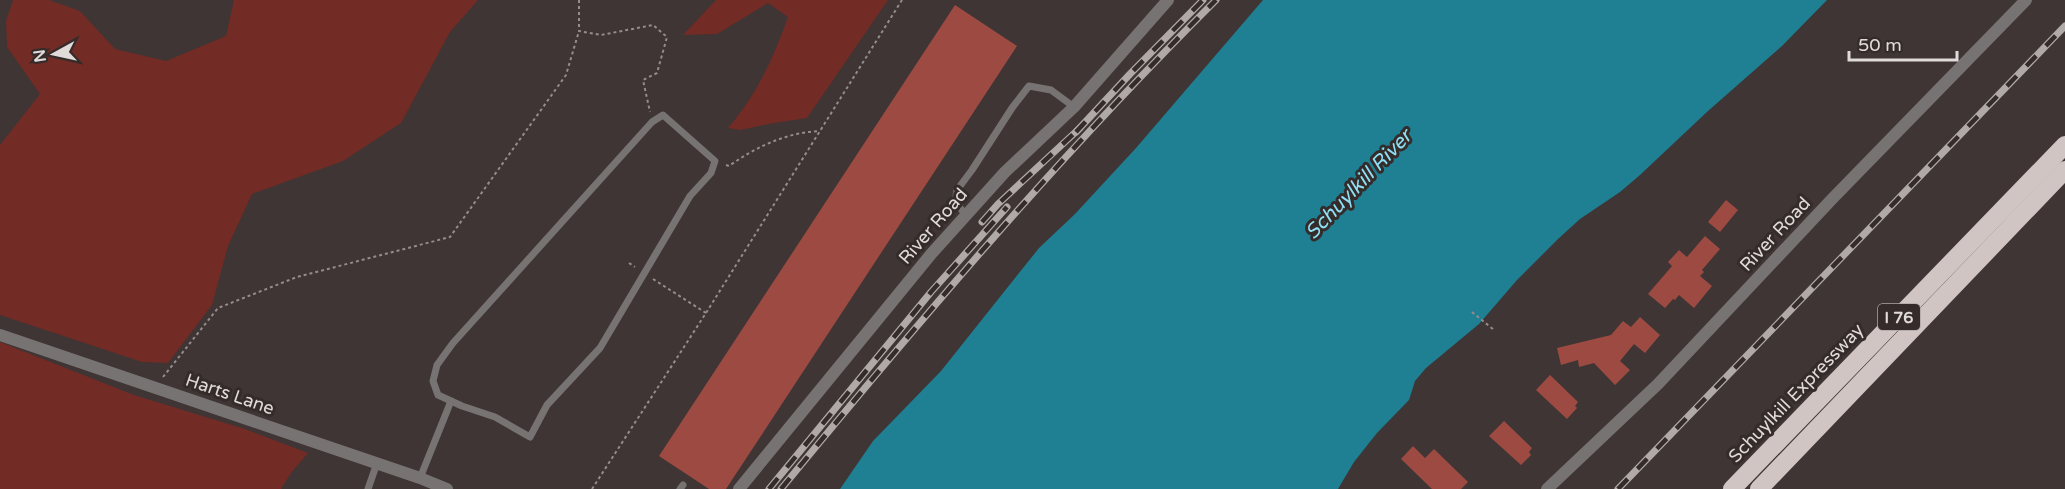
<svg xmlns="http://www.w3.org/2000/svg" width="2065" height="489" viewBox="0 0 2065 489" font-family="'Varela Round',sans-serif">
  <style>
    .green { fill: #722b25 }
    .water { fill: #1f7f93 }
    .building { fill: #9d4b42 }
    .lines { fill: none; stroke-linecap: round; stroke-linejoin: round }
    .path { stroke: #948d8c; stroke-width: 2; stroke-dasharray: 3 3; stroke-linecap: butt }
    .service { stroke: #787373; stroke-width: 7 }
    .minor { stroke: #787373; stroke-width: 12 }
    .tertiary { stroke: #787373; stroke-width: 12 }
    .motorway { stroke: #d1c5c4; stroke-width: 18 }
    .rail-casing { stroke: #b0a9a8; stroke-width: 7 }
    .rail { stroke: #342b2a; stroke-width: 4.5; stroke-dasharray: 14; stroke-linecap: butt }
    .labels { text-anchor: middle; stroke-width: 6; stroke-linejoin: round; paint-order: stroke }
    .shield { fill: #342b2a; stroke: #aca6a4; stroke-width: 1.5 }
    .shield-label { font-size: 16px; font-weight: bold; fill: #e0dad9 }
    .street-label { font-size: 18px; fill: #e0dad9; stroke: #342b2a }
    .water-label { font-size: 20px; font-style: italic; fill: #8ee1f5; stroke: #342b2a }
  </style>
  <rect width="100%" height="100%" fill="#3e3534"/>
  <!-- green -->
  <g class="green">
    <path d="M 13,0 L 49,0 L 80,11 L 115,49 L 166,61 L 226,36 L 234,0 L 478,0 L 450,32 L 401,123 L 343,161 L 252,194 L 228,246 L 212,305 L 168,363 L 142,362 L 0,315 L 0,145 L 40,94 L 7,47 L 6,21 Z"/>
    <path d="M 716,0 L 888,0 L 807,118 L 774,123 L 740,130 L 728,128 C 757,94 773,59 788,17 L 768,3 L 717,34 L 683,35 Z"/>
    <path d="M 0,342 L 134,395 L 245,429 L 308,453 L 291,473 L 281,489 L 0,489 Z"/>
  </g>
  <!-- water -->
  <path class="water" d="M 1263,0 L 1827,0 L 1782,46 L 1708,111 L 1640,175 L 1620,192 L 1580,219 L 1558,239 L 1517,280 L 1479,324 L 1426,368 L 1415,381 L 1409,400 L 1377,433 L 1354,462 L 1338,489 L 840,489 L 873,441 L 941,371 L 1039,248 L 1075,214 L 1136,148 Z"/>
  <!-- building -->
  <g class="building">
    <path d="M 955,5 L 1017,46 L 726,489 L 709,489 L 659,456 Z"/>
    <path d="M 1726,200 L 1738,210 L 1720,232 L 1708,222 Z"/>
    <path d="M 1705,236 L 1720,249 L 1702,270 L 1704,272 L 1700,276 L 1712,286 L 1694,308 L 1679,295 L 1675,300 L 1673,299 L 1665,308 L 1648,294 L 1672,266 L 1668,262 L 1679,250 L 1687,257 Z"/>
    <path d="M 1640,317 L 1660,335 L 1645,353 L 1634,344 L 1620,361 L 1630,370 L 1615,385 L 1594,363 L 1579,367 L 1578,360 L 1561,365 L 1557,348 L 1611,335 L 1623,321 L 1631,327 Z"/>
    <path d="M 1550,375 L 1578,402 L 1575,406 L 1577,408 L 1567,419 L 1536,390 Z"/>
    <path d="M 1504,421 L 1532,448 L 1529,452 L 1531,455 L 1521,465 L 1489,436 Z"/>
    <path d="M 1413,446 L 1425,458 L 1434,449 L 1468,482 L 1461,489 L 1432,489 L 1401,459 Z"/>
  </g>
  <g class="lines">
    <!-- path -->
    <g class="path">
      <path d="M 579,0 L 579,31 L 601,35 L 653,25 L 667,37 L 657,73 L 643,80 L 650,112"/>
      <path d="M 726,165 L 729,166 C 756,147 785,133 819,131"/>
      <path d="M 629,263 L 635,267"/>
      <path d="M 653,279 L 706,313"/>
      <path d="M 1472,312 L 1494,330"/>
      <path d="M 163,377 L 218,308 L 297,277 L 450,237 L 566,75 L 579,31"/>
      <path d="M 592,489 L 706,313 L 902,0"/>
    </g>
    <!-- service -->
    <g class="service">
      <path d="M 663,115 L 715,161 L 711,173 L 690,196 L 600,348 L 547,405 L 530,437 L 495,417 L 462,406 L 438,395 L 433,381 L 437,365 L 453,343 L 652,122 Z"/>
      <path d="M 966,215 L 955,202 L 957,190 L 972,170 L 1012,108 L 1029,86 L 1051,90 L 1074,107"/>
      <path d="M 420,478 L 451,401"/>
      <path d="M 368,489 L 377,463"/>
      <path d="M 680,489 L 683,485"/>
    </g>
    <!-- minor -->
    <g class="minor">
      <path d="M 0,335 L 420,478 L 447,489"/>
      <path d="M 739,489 L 932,253 L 1005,172 L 1074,107 L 1168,0"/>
    </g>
    <!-- tertiary -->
    <path class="tertiary" d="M 1547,489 L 1658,384 L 1833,198 L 2026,0"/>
    <!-- motorway -->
    <g class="motorway">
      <path d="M 1732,489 L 2065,145"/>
      <path d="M 1759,489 L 2065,170"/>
    </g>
    <defs>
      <g id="rail">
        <path d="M 1076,132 L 1130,74 L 1203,0"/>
        <path d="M 982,222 L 998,204 L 1080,128"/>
        <path d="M 769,489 L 931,292 L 1007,207"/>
        <path d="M 781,489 C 920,320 1061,154 1216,0"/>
        <path d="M 1618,489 L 2065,26"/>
      </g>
    </defs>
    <!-- rail casing -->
    <use href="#rail" class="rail-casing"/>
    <!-- rail -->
    <use href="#rail" class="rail"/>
  </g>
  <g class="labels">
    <!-- shield labels -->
    <rect class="shield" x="1878" y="304" width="42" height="26" rx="4.5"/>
    <g class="shield-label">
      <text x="1899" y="323">I 76</text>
    </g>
    <!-- street labels -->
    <g class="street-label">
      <text transform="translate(933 226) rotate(-49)" y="6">River Road</text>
      <text transform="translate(1775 234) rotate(-47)" y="6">River Road</text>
      <text transform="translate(1796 393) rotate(-46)" y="6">Schuylkill Expressway</text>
      <text transform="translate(230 394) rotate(19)" y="6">Harts Lane</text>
    </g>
    <!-- water labels -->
    <g class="water-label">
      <text transform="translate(1358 184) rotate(-46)" y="7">Schuylkill River</text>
    </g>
  </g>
  <!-- north arrow -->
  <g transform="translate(54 54) rotate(262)" stroke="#342b2a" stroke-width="4.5" paint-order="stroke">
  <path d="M0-4.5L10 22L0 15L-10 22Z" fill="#e0dad9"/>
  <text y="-9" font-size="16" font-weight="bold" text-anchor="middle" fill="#e0dad9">N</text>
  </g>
  <!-- scale -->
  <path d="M1849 51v9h108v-9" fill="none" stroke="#e0dad9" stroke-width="3"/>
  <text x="1858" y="51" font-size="18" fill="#e0dad9" stroke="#342b2a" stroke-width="4.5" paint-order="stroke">50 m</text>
</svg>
